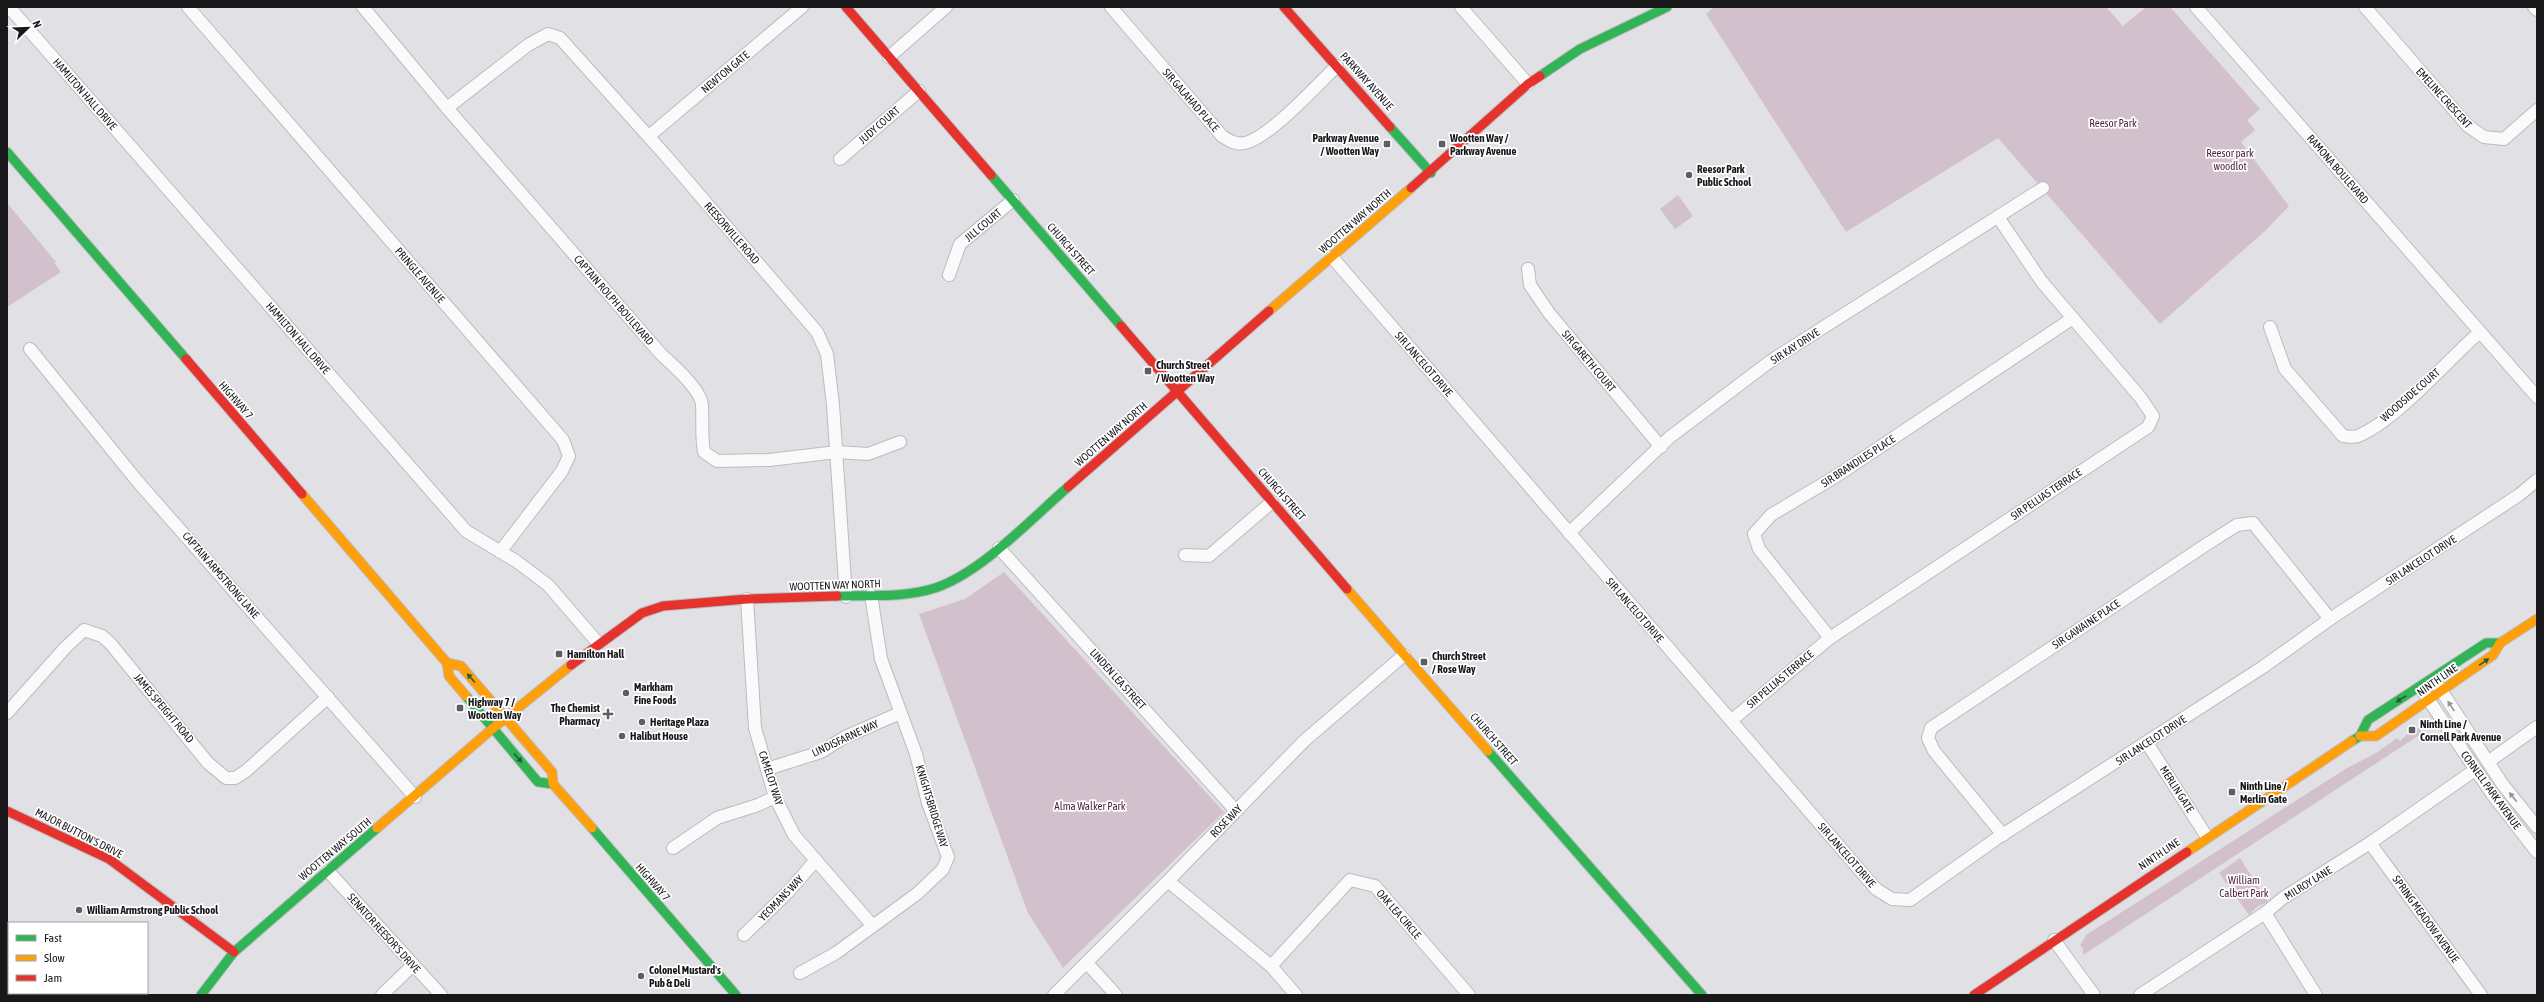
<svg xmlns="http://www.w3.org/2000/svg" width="2544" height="1002" viewBox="0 0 2544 1002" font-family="'Asap Condensed',sans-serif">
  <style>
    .green { fill: #d3c0cd }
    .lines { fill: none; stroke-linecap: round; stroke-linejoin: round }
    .street-casing { stroke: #bcbcbf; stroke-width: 14 }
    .fast-casing { stroke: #bcbcbf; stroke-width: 11 }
    .slow-casing { stroke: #bcbcbf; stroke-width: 11 }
    .jam-casing { stroke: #bcbcbf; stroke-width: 11 }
    .street { stroke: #fafafb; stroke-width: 12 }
    .fast { stroke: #30b455; stroke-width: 9 }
    .slow { stroke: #ff9f0a; stroke-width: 9 }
    .jam { stroke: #e5322d; stroke-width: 9 }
    .oneway { fill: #235e35 }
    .oneway2 { fill: #949496 }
    .poi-dot { fill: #5e5d61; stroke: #fff; stroke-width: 1.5 }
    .labels { text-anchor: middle; stroke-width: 3.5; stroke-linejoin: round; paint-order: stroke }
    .street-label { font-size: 11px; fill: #18171a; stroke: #fff }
    .park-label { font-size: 11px; fill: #4e1d3d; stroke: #fff }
    .poi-label { font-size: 11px; font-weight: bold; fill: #18171a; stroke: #fff; text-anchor: start }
  </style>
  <rect width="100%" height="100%" fill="#e1e0e5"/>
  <!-- green -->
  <g class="green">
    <path d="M 1714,7 L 2106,7 L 2123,26 L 2146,7 L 2170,7 L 2260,109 L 2247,120 L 2255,130 L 2241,142 L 2289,206 L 2265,231 L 2160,324 L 1998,138 L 1846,232 L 1706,14 Z"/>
    <path d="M 1678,195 L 1693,216 L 1675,229 L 1660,209 Z"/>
    <path d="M 7,203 L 56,262 L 54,263 L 61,272 L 7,307 Z"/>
    <path d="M 1004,572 L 1224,812 L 1063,968 L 1028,913 L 919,614 L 965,599 Z"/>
    <path d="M 2421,727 L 2421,734 L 2083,955 L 2083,948 L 2080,946 L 2086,935 L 2347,768 L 2376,753 L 2397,738 L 2400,741 L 2411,731 Z"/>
    <path d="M 2240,858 L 2268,902 L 2258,906 L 2249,915 L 2219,873 Z"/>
  </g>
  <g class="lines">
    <defs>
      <g id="street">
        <path d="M 9,7 L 466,531 L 516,561 L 548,585 L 598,643"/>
        <path d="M 188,7 L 563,440 L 569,456 L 562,471 L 500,552"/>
        <path d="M 363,7 L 447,108 L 660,353 C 672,365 701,389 702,405 C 703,421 701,435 704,452 L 717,461 L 769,460 L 837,452 L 868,454 L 900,442"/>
        <path d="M 1111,7 L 1222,136 C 1230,141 1236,145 1245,143 C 1269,138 1317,85 1337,66"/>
        <path d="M 1461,7 L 1528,84"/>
        <path d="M 2196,7 L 2537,397"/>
        <path d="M 2365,7 L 2468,126 L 2484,137 L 2504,139 L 2537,110"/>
        <path d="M 2534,7 L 2537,10"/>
        <path d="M 889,57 L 946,7"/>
        <path d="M 447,108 L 528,45 L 548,34 L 560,38 L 666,156 L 817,332 L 827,354 L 833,405 L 846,597"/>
        <path d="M 649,136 L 802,7"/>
        <path d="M 840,159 L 919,91"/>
        <path d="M 1332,257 L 1876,889 L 1892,899 L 1910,900 L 1996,839 L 2263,667 L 2330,619 L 2519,495 L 2537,480"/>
        <path d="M 1528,269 L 1530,285 L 1549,313 L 1661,447"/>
        <path d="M 949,275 L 960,244 L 1013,200"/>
        <path d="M 2270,327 L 2285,369 L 2343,436 C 2348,436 2354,438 2358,436 C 2398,419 2446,361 2480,332"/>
        <path d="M 30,349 L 138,482 L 415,797"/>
        <path d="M 1569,533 L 1670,437 L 1772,360 L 2043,188"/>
        <path d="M 999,548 L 1236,811"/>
        <path d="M 1185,555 L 1209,556 L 1272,502"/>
        <path d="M 747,599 L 755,728 L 775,797 L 794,835 L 872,925"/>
        <path d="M 1830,638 L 1759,549 L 1754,534 L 1771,515 L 1838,475 L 2073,318"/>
        <path d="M 2437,684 L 2503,785 L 2537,827"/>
        <path d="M 2424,693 L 2492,794 L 2537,852"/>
        <path d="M 7,713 L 65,648 L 84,630 L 102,636 L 110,643 L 208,763 L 226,778 L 235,778 L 246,771 L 328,697"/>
        <path d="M 1732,720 L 1830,638 L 2148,427 L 2153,416 L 2140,397 L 2042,282 L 1998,217"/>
        <path d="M 2147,743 L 2207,837"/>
        <path d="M 2488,762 L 2537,727"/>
        <path d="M 767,769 L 821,752 L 845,737 L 900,713"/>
        <path d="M 2003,835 L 1934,751 L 1928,738 L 1931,728 L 2204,546 L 2237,525 L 2253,523 L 2330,619"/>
        <path d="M 2370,843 L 2481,995"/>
        <path d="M 673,848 L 717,818 L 758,805 L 775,797"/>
        <path d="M 328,871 L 441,995"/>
        <path d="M 1168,881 L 1271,966 L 1296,995"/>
        <path d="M 2265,913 L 2316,995"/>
        <path d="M 744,935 L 789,891 L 816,860"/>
        <path d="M 2054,940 L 2094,995"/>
        <path d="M 1087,963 L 1116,995"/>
        <path d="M 1271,966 L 1350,880 L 1375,886 L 1469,995"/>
        <path d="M 800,973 L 836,953 L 918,893 L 943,869 L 948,857 L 928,803 L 916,754 L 881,659 L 871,595"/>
        <path d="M 382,995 L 413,965"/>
        <path d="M 1054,995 L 1168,881 L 1304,741 L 1404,655"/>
        <path d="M 2140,995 L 2265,913 L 2283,898 L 2370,843 L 2475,770"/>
      </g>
      <g id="fast">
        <path d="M 1540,76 L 1580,49 L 1667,7"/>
        <path d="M 1390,127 L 1431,173"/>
        <path d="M 7,152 L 186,359"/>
        <path d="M 991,175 L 1121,326"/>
        <path d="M 837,596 C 869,595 904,598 935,588 C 981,573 1031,519 1068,487"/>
        <path d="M 466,696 L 538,782 L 553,784"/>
        <path d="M 2352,741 L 2360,736 L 2368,720 L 2486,643 L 2500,643"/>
        <path d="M 1488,751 L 1702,995"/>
        <path d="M 592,828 L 736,995"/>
        <path d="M 201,995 L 234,952 L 377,828"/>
      </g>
      <g id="slow">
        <path d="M 1269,311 L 1411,188"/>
        <path d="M 302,494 L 447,663 L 449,676 L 466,696"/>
        <path d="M 1347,589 L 1488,751"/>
        <path d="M 447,663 L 461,666 L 552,772 L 553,784 L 592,828"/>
        <path d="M 2360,736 L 2376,736 L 2493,655 L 2500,643 L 2537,619"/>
        <path d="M 377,828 L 492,729 L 571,665"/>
        <path d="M 2187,852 L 2352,741"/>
      </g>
      <g id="jam">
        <path d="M 846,7 L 991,175"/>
        <path d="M 1284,7 L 1390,127"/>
        <path d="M 1411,188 L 1528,84 L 1540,76"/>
        <path d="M 1121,326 L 1347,589"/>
        <path d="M 186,359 L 302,494"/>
        <path d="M 1068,487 L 1269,311"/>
        <path d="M 571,665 L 642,613 L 663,606 L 747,599 L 837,596"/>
        <path d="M 7,811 L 109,859 L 234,952"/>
        <path d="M 1974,995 L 2187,852"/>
      </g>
    </defs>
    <!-- street casing -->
    <use href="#street" class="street-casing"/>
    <!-- fast casing -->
    <use href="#fast" class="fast-casing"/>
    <!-- slow casing -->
    <use href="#slow" class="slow-casing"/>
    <!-- jam casing -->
    <use href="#jam" class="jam-casing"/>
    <!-- street -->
    <use href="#street" class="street"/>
    <!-- fast -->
    <use href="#fast" class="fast"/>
    <!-- slow -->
    <use href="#slow" class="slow"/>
    <!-- jam -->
    <use href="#jam" class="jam"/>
  </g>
  <!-- one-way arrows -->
  <defs><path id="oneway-solid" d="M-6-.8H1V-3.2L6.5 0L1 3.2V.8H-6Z"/></defs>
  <g class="oneway">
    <use href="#oneway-solid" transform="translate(2484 662) rotate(-35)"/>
    <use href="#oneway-solid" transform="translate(471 678) rotate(-132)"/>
    <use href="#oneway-solid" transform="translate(2401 699) rotate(148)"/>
    <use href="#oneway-solid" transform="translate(518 758) rotate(49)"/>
  </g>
  <g class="oneway2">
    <use href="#oneway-solid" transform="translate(2451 706) rotate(-123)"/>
    <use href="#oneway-solid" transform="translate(2513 797) rotate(-129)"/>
  </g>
  <!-- markers -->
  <g class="poi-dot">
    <rect x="1383" y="140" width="8" height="8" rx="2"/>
    <rect x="1438" y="140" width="8" height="8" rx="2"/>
    <circle cx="1689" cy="175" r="4"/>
    <rect x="1144" y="367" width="8" height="8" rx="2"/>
    <rect x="555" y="650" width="8" height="8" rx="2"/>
    <rect x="1420" y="658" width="8" height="8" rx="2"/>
    <circle cx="626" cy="693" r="4"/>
    <rect x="456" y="704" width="8" height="8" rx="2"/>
    <path d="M606 708h4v4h4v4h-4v4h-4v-4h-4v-4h4z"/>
    <circle cx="642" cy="722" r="4"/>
    <rect x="2408" y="726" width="8" height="8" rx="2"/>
    <circle cx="622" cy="736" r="4"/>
    <rect x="2228" y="788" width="8" height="8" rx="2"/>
    <circle cx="79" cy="910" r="4"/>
    <circle cx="641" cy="976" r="4"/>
  </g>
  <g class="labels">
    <!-- street labels -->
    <g class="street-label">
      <text transform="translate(725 72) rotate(-40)" y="4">NEWTON GATE</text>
      <text transform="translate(1367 81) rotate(48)" y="4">PARKWAY AVENUE</text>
      <text transform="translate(85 94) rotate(49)" y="4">HAMILTON HALL DRIVE</text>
      <text transform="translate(2444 98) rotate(48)" y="4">EMELINE CRESCENT</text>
      <text transform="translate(1191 100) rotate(49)" y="4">SIR GALAHAD PLACE</text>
      <text transform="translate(879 125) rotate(-41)" y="4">JUDY COURT</text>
      <text transform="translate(2338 169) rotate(49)" y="4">RAMONA BOULEVARD</text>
      <text transform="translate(1355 221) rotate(-41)" y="4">WOOTTEN WAY NORTH</text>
      <text transform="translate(983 225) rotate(-40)" y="4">JILL COURT</text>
      <text transform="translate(732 233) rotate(49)" y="4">REESORVILLE ROAD</text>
      <text transform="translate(1071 249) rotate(49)" y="4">CHURCH STREET</text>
      <text transform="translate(420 275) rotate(49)" y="4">PRINGLE AVENUE</text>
      <text transform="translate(614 300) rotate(49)" y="4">CAPTAIN ROLPH BOULEVARD</text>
      <text transform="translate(298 338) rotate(49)" y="4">HAMILTON HALL DRIVE</text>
      <text transform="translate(1795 346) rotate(-33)" y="4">SIR KAY DRIVE</text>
      <text transform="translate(1589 361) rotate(50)" y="4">SIR GARETH COURT</text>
      <text transform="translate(1424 364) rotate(49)" y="4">SIR LANCELOT DRIVE</text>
      <text transform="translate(2410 395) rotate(-41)" y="4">WOODSIDE COURT</text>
      <text transform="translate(236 400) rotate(49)" y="4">HIGHWAY 7</text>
      <text transform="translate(1111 434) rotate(-41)" y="4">WOOTTEN WAY NORTH</text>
      <text transform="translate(1858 461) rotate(-33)" y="4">SIR BRANDILES PLACE</text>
      <text transform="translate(1282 494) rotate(49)" y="4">CHURCH STREET</text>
      <text transform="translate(2046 494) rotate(-34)" y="4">SIR PELLIAS TERRACE</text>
      <text transform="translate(2421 560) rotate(-33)" y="4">SIR LANCELOT DRIVE</text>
      <text transform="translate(221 575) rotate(49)" y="4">CAPTAIN ARMSTRONG LANE</text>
      <text transform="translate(835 585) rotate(-2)" y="4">WOOTTEN WAY NORTH</text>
      <text transform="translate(1635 610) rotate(49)" y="4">SIR LANCELOT DRIVE</text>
      <text transform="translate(2086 624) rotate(-34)" y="4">SIR GAWAINE PLACE</text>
      <text transform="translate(1118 679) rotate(48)" y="4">LINDEN LEA STREET</text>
      <text transform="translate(1780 679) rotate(-40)" y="4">SIR PELLIAS TERRACE</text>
      <text transform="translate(2437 680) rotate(-35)" y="4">NINTH LINE</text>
      <text transform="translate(164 708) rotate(50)" y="4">JAMES SPEIGHT ROAD</text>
      <text transform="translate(845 738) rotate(-25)" y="4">LINDISFARNE WAY</text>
      <text transform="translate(1494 739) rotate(49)" y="4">CHURCH STREET</text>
      <text transform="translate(2151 740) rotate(-33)" y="4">SIR LANCELOT DRIVE</text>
      <text transform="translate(771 778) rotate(72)" y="4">CAMELOT WAY</text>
      <text transform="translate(2177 789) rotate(57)" y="4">MERLIN GATE</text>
      <text transform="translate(2491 790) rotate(54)" y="4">CORNELL PARK AVENUE</text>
      <text transform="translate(932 806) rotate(73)" y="4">KNIGHTSBRIDGE WAY</text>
      <text transform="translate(1226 821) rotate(-46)" y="4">ROSE WAY</text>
      <text transform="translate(79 833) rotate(27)" y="4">MAJOR BUTTON'S DRIVE</text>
      <text transform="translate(335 849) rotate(-40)" y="4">WOOTTEN WAY SOUTH</text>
      <text transform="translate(2159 854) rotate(-34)" y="4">NINTH LINE</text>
      <text transform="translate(1847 855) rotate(49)" y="4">SIR LANCELOT DRIVE</text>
      <text transform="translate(653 882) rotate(49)" y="4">HIGHWAY 7</text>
      <text transform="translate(2308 883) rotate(-32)" y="4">MILROY LANE</text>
      <text transform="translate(781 898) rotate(-46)" y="4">YEOMANS WAY</text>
      <text transform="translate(1399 914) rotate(49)" y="4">OAK LEA CIRCLE</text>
      <text transform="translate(2426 919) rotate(54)" y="4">SPRING MEADOW AVENUE</text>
      <text transform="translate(384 933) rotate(48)" y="4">SENATOR REESOR'S DRIVE</text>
    </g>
    <!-- park labels -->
    <g class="park-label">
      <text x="2113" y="127">Reesor Park</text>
      <text x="2230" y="157">Reesor park<tspan x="2230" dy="13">woodlot</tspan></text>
      <text x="1090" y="810">Alma Walker Park</text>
      <text x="2244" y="884">William<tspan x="2244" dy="13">Calbert Park</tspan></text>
    </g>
    <!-- poi labels -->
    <g class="poi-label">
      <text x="1379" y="142" text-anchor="end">Parkway Avenue<tspan x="1379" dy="13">/ Wootten Way</tspan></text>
      <text x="1450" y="142">Wootten Way /<tspan x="1450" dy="13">Parkway Avenue</tspan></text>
      <text x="1697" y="173">Reesor Park<tspan x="1697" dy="13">Public School</tspan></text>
      <text x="1156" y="369">Church Street<tspan x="1156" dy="13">/ Wootten Way</tspan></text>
      <text x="567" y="658">Hamilton Hall</text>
      <text x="1432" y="660">Church Street<tspan x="1432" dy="13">/ Rose Way</tspan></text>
      <text x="634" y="691">Markham<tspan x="634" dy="13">Fine Foods</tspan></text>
      <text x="468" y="706">Highway 7 /<tspan x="468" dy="13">Wootten Way</tspan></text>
      <text x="600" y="712" text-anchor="end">The Chemist<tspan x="600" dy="13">Pharmacy</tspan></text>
      <text x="650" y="726">Heritage Plaza</text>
      <text x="2420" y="728">Ninth Line /<tspan x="2420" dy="13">Cornell Park Avenue</tspan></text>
      <text x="630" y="740">Halibut House</text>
      <text x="2240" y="790">Ninth Line /<tspan x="2240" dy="13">Merlin Gate</tspan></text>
      <text x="87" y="914">William Armstrong Public School</text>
      <text x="649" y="974">Colonel Mustard's<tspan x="649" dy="13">Pub &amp; Deli</tspan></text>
    </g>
  </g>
  <!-- border -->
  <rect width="2544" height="1002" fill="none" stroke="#18171a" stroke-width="16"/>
  <!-- legend -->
  <rect x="8" y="922" width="140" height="72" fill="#ffffff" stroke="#a3a2a3"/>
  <rect x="16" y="935" width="20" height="6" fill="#30b455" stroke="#a3a2a3"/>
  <text x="44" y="942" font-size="12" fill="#18171a">Fast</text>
  <rect x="16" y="955" width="20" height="6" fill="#ff9f0a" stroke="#a3a2a3"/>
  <text x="44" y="962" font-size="12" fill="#18171a">Slow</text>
  <rect x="16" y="975" width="20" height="6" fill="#e5322d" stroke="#a3a2a3"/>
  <text x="44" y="982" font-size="12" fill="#18171a">Jam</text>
  <!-- north arrow -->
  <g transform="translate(28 28) rotate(67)" stroke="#ffffff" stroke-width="3" paint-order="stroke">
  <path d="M0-3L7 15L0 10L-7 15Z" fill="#18171a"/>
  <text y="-6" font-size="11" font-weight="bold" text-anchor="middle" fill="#18171a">N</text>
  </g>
</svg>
